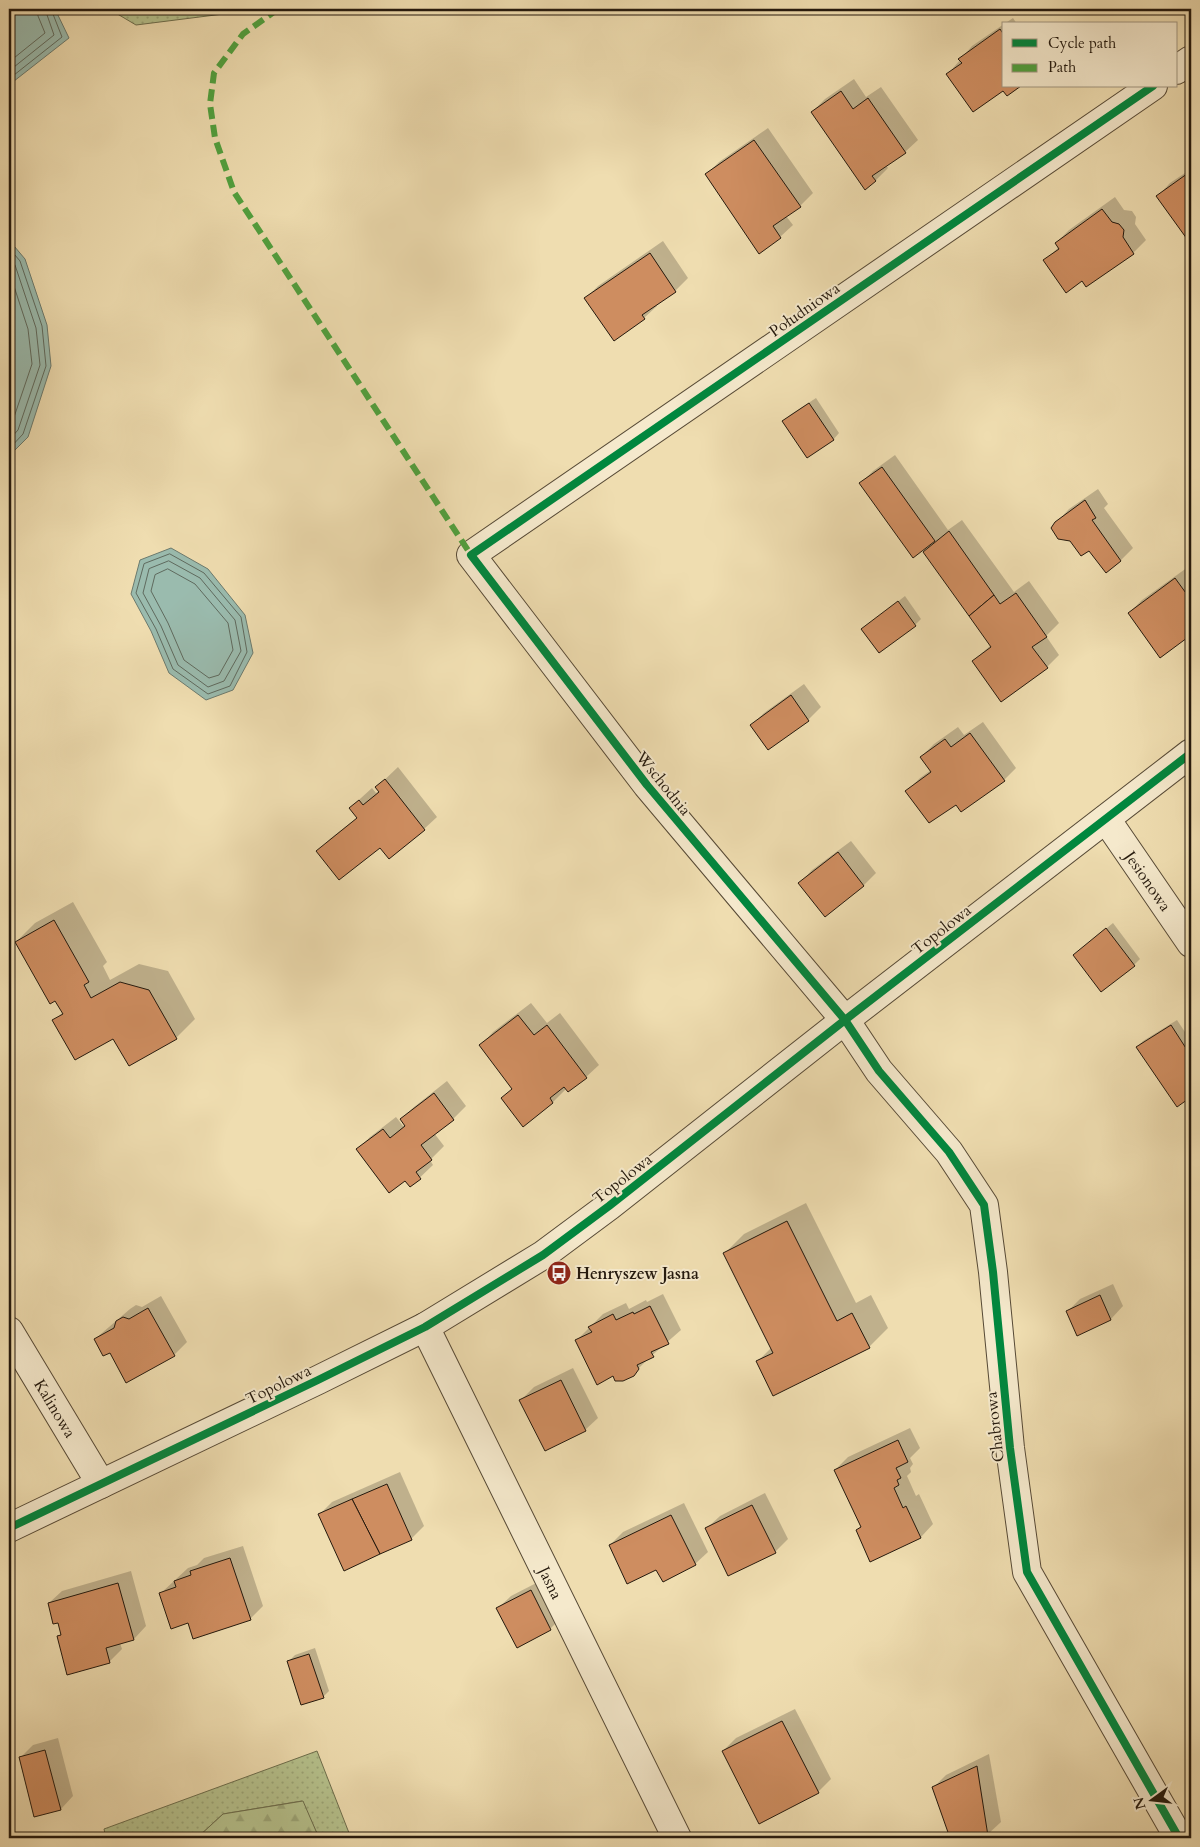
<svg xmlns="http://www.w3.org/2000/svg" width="1200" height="1847" viewBox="0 0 1200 1847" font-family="Cardo,serif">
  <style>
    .grass { fill: url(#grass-dots); stroke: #6d6e4d }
    .forest { fill: url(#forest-firs); stroke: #6d6e4d }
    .water { fill: #9abbae; stroke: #6b7a6e }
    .shadow { fill: #0003 }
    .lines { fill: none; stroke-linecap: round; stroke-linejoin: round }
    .shore { stroke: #5f6a5e; stroke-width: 1 }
    .building { fill: #ce8d60; stroke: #24190d }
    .minor-casing { stroke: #574a36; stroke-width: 30 }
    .tertiary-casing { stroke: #574a36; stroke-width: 30 }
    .minor { stroke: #f5e9cc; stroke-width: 28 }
    .tertiary { stroke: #f5e9cc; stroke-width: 28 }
    .quiet { stroke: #50a13e; stroke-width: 6; stroke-dasharray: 12 6; stroke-linecap: butt }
    .cycleway-casing { stroke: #f5e9cc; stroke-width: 11 }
    .cycleway { stroke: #00873e; stroke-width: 8 }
    .labels { text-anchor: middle; stroke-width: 4; stroke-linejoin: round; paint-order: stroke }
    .street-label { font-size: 16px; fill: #24190d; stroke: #f5e9cc }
    .poi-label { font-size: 16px; font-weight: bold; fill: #24190d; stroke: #f5e9cc; text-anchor: start }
  </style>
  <defs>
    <pattern id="grass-dots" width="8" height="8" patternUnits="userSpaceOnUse" patternTransform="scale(1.25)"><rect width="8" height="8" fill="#b6c28d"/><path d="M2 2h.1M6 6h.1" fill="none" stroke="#9ca678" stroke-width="1.8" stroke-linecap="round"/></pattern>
    <pattern id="forest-firs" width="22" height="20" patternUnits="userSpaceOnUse" patternTransform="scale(1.25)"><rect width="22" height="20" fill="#b6c28d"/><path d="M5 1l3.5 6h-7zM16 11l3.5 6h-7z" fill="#9ca678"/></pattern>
  </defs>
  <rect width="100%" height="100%" fill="#efddb0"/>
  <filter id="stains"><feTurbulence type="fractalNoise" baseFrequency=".004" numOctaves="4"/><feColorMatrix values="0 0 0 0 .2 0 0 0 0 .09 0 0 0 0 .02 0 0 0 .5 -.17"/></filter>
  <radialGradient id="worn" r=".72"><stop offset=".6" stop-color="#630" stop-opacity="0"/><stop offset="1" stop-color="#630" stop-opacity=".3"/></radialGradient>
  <!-- grass -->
  <g class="grass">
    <path d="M 109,9 L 244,9 L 239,12 L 136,25 Z"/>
    <path d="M 317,1751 L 351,1838 L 319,1838 L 302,1801 L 223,1814 L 197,1838 L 106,1838 L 104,1829 Z"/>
  </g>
  <!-- forest -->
  <path class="forest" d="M 303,1801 L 319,1838 L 197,1838 L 223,1814 Z"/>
  <!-- water -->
  <g class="water">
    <path d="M 9,9 L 55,9 L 69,38 L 9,85 Z"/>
    <path d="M 9,240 L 25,259 L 47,325 L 51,366 L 28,437 L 9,456 Z"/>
    <path d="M 171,548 L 208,569 L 245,615 L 253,653 L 233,690 L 206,700 L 169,673 L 151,631 L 131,594 L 140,560 Z"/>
  </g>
  <!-- shadow -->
  <g class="shadow">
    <path d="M 1013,18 L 1017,24 L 1004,24 Z"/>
    <path d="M 1004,24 L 1003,90 L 948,74 L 972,46 Z"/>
    <path d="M 854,79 L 866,97 L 881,87 L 918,140 L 905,152 L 886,165 L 888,168 L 876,180 L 865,188 L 812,112 L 825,99 Z"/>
    <path d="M 768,128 L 813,193 L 800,206 L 786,216 L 793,225 L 780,237 L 706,175 L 719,162 Z"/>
    <path d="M 1191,169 L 1191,235 L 1188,238 L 1158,196 L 1170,183 Z"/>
    <path d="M 1115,197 L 1124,210 L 1132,211 L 1136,217 L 1135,224 L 1146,240 L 1133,253 L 1087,285 L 1082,280 L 1045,260 L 1059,247 L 1056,243 L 1069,230 Z"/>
    <path d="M 663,241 L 688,278 L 675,291 L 656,304 L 657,306 L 644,318 L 586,298 L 598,286 Z"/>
    <path d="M 816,398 L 839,433 L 833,440 L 784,422 L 790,415 Z"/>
    <path d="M 895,455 L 948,530 L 962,520 L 1014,592 L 1029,581 L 1059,623 L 1046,636 L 1059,655 L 1047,667 L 973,661 L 991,645 L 923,550 L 913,556 L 861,483 L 873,471 Z"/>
    <path d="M 1098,489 L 1108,504 L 1104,508 L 1133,548 L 1121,560 L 1106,571 L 1090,549 L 1056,523 L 1069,509 Z"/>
    <path d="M 1188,567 L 1191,571 L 1191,634 L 1161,657 L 1129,613 L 1142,600 Z"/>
    <path d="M 905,596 L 921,619 L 915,625 L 863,629 Z"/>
    <path d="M 804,684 L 821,707 L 808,720 L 752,725 L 764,713 Z"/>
    <path d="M 983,722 L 1016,768 L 1004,780 L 956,803 L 907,791 L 920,778 L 931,770 L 921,757 L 934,744 L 958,727 L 964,735 Z"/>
    <path d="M 398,767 L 437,817 L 424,829 L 381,846 L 318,851 L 331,838 L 358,817 L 350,808 L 372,788 L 376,793 L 379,791 L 377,787 Z"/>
    <path d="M 851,841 L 876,873 L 863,886 L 800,883 L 812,870 Z"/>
    <path d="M 73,902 L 107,962 L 103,966 L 110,980 L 139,964 L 168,971 L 195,1019 L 176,1038 L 114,1037 L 54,1021 L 63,1012 L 16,942 L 35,923 Z"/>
    <path d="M 1113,923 L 1140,959 L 1134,965 L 1074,955 Z"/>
    <path d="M 531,1003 L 547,1023 L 560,1013 L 599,1065 L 586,1077 L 567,1088 L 553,1102 L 503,1098 L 513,1088 L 481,1045 L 493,1032 Z"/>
    <path d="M 1177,1020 L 1191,1041 L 1191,1095 L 1177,1106 L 1137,1047 L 1143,1041 Z"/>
    <path d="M 447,1081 L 466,1106 L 453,1119 L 434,1133 L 444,1146 L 430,1160 L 433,1165 L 411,1186 L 405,1179 L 358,1149 L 370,1137 L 396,1117 L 403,1126 L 406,1124 L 401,1119 L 414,1107 Z"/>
    <path d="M 806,1203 L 856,1303 L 871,1295 L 888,1328 L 869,1347 L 758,1361 L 772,1347 L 725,1253 L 744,1234 Z"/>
    <path d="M 1113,1284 L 1123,1306 L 1111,1319 L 1077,1334 L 1067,1312 L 1080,1299 Z"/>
    <path d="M 663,1294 L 681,1330 L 649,1358 L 633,1374 L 614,1375 L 576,1341 L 603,1314 L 626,1303 L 629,1309 L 646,1300 L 647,1302 Z"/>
    <path d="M 161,1296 L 187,1342 L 174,1355 L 127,1381 L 110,1352 L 95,1339 L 130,1309 L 136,1305 L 142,1307 Z"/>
    <path d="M 573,1368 L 598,1418 L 585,1430 L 521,1400 L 534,1387 Z"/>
    <path d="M 910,1428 L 920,1448 L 910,1458 L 913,1464 L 910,1468 L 911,1472 L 907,1476 L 916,1496 L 919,1494 L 933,1524 L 921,1537 L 871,1560 L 857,1530 L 862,1525 L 835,1470 L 848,1457 Z"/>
    <path d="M 400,1472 L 424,1526 L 411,1539 L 320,1514 L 332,1502 Z"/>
    <path d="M 765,1493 L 788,1539 L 775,1552 L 707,1528 L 720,1516 Z"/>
    <path d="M 684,1503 L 708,1552 L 695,1564 L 657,1568 L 610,1545 L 623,1532 Z"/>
    <path d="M 243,1546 L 263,1606 L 250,1619 L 189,1622 L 160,1594 L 188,1568 L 197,1565 L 204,1558 Z"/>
    <path d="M 131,1571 L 146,1626 L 134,1639 L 120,1643 L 122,1649 L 109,1662 L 58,1637 L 62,1633 L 59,1621 L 49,1603 L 62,1591 Z"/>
    <path d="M 544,1579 L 563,1616 L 550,1629 L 498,1608 L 511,1596 Z"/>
    <path d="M 315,1648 L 329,1691 L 323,1697 L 288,1662 L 295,1655 Z"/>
    <path d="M 795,1709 L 831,1779 L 818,1792 L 723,1751 L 736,1738 Z"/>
    <path d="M 58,1738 L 73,1796 L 61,1809 L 20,1758 L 33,1745 Z"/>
    <path d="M 989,1754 L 1001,1822 L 988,1834 L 977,1838 L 951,1838 L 934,1787 L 946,1775 Z"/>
  </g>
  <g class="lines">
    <!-- shore -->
    <g class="shore">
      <path d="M 9,62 L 45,33 L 38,16 L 37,9"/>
      <path d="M 9,71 L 54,35 L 45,9"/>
      <path d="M 9,79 L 62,37 L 51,9"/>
      <path d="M 9,248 L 20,261 L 42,326 L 46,366 L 23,434 L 9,449"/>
      <path d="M 9,257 L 15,265 L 36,328 L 40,365 L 18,430 L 9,440"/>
      <path d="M 9,271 L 28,329 L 32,364 L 11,426 L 9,429"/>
      <path d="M 170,554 L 204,573 L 241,617 L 247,652 L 230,686 L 208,694 L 173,669 L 156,629 L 136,593 L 144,564 Z"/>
      <path d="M 169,561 L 200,578 L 235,620 L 241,651 L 224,681 L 208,687 L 178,665 L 161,626 L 143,593 L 149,569 Z"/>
      <path d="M 168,569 L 195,584 L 228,623 L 233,650 L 219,675 L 209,678 L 184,660 L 168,623 L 151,591 L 155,575 Z"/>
    </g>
  </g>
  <!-- building -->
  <g class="building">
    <path d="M 1000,29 L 1004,35 L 1004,86 L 1021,86 L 1007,96 L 1003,91 L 973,112 L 946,74 L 962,63 L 958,59 Z"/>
    <path d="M 841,91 L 853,109 L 868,98 L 906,153 L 872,176 L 876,181 L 865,190 L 811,112 Z"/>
    <path d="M 754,140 L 801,207 L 773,226 L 781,238 L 759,254 L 705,174 Z"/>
    <path d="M 1191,171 L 1191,237 L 1187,239 L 1156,196 Z"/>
    <path d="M 1102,209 L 1112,222 L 1119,224 L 1124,230 L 1123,237 L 1134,254 L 1086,287 L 1082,281 L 1066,293 L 1043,260 L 1059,249 L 1055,243 Z"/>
    <path d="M 650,253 L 676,292 L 642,315 L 645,319 L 614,341 L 584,298 Z"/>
    <path d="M 809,403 L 834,440 L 807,458 L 782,421 Z"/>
    <path d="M 882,467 L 935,541 L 913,558 L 859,483 Z"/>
    <path d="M 1085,500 L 1096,518 L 1092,520 L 1121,561 L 1106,573 L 1089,551 L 1081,556 L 1070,541 L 1058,539 L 1051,528 L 1055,522 Z"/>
    <path d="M 949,531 L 994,595 L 969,616 L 923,552 Z"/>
    <path d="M 1175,578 L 1191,600 L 1191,635 L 1160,658 L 1128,613 Z"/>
    <path d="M 1016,593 L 1047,637 L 1032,647 L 1048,668 L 1001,702 L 972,661 L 991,647 L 969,616 L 994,595 L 1000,604 Z"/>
    <path d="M 898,601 L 916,626 L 879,653 L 861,629 Z"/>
    <path d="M 791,695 L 809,721 L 768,750 L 750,725 Z"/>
    <path d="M 970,733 L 1005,781 L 961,812 L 956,805 L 929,823 L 905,791 L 931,772 L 920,757 L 945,739 L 951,747 Z"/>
    <path d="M 385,779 L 425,830 L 389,859 L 380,848 L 339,880 L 316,851 L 357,818 L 349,808 L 359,800 L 363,805 L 379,792 L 375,787 Z"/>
    <path d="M 838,852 L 864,886 L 825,917 L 798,883 Z"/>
    <path d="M 54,920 L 89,982 L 84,985 L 91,998 L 120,982 L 149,990 L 177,1039 L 129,1066 L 113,1039 L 75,1060 L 52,1020 L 63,1014 L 55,1001 L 50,1004 L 15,942 Z"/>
    <path d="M 1106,928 L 1135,966 L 1101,992 L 1073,955 Z"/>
    <path d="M 518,1015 L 534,1035 L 547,1025 L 587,1078 L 568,1092 L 564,1087 L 550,1098 L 553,1103 L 523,1127 L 501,1098 L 512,1089 L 479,1045 Z"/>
    <path d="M 1171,1025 L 1191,1056 L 1191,1097 L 1177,1107 L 1136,1047 Z"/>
    <path d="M 434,1093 L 454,1120 L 421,1145 L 432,1160 L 416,1172 L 421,1179 L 410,1187 L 405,1181 L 389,1193 L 356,1149 L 383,1129 L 390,1138 L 405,1126 L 400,1119 Z"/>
    <path d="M 787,1221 L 837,1321 L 852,1313 L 870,1348 L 773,1396 L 756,1361 L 773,1353 L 723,1253 Z"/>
    <path d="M 1100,1295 L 1111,1320 L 1077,1336 L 1066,1311 Z"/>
    <path d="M 650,1306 L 669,1344 L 651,1352 L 654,1357 L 637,1365 L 639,1369 L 634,1376 L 623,1381 L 615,1381 L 613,1376 L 597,1385 L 575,1340 L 592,1332 L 588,1327 L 613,1314 L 616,1320 L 633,1312 L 634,1314 Z"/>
    <path d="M 148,1308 L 175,1356 L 126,1383 L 110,1353 L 103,1356 L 94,1339 L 114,1328 L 116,1321 L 123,1317 L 129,1319 Z"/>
    <path d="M 561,1380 L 586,1431 L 545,1451 L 519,1400 Z"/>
    <path d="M 898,1440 L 908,1462 L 896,1468 L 901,1478 L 897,1480 L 899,1485 L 894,1488 L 903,1508 L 906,1506 L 921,1538 L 870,1562 L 856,1530 L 861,1527 L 834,1470 Z"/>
    <path d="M 387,1484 L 412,1540 L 380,1554 L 352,1499 Z"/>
    <path d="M 352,1499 L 380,1554 L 344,1571 L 318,1514 Z"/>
    <path d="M 752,1505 L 776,1553 L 728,1576 L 705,1528 Z"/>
    <path d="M 671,1515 L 696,1565 L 663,1582 L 656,1570 L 627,1584 L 609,1545 Z"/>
    <path d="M 230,1558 L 251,1620 L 193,1639 L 188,1623 L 171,1629 L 159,1593 L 176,1587 L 174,1581 L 191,1575 L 190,1571 Z"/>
    <path d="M 118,1583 L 134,1640 L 106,1648 L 110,1663 L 67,1675 L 57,1636 L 61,1635 L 58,1623 L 53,1624 L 48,1603 Z"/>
    <path d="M 531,1590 L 551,1630 L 517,1648 L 496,1608 Z"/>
    <path d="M 309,1654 L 324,1698 L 301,1705 L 287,1661 Z"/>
    <path d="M 782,1721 L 819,1793 L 759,1824 L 722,1751 Z"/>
    <path d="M 45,1750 L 61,1810 L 34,1817 L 19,1757 Z"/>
    <path d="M 977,1766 L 988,1836 L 981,1838 L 950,1838 L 932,1787 Z"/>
  </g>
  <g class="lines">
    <defs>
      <g id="minor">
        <path d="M 1176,70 L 1191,60"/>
        <path d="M 1153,86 L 471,555 L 647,785 L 845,1020 L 879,1071 L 949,1152 L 984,1205 L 993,1272 L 1010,1448 L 1027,1572 L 1179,1838"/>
        <path id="s1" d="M 1106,819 L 1191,943"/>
        <path id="s2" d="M 425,1327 L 677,1838"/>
        <path id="s3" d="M 9,1331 L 101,1484"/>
      </g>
      <path id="tertiary" d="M 9,1528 L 318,1380 L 425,1327 L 543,1255 L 609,1206 L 845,1020 L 1191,753"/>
    </defs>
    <!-- minor casing -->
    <use href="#minor" class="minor-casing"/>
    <!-- tertiary casing -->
    <use href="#tertiary" class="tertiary-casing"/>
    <!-- minor -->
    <use href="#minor" class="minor"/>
    <!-- tertiary -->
    <use href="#tertiary" class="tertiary"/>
    <!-- quiet -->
    <path class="quiet" d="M 278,9 L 243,34 L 214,73 L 210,104 L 215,138 L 234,192 L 471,555"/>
    <defs>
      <g id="cycleway">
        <path d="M 1153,86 L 471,555 L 647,785 L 845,1020 L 879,1071 L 949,1152 L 984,1205 L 993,1272 L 1010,1448 L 1027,1572 L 1179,1838"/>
        <path d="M 9,1528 L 318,1380 L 425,1327 L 543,1255 L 609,1206 L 845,1020 L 1191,753"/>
      </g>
    </defs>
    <!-- cycleway casing -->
    <use href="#cycleway" class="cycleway-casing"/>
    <!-- cycleway -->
    <use href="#cycleway" class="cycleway"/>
  </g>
  <!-- icons -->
  <defs>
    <symbol id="bus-disc" viewBox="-11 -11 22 22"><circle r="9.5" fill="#8f2418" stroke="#f5e9cc"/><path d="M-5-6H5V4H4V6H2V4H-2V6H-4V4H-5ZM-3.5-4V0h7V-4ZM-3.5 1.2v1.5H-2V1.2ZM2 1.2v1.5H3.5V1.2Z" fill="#fff"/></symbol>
  </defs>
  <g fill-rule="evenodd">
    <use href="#bus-disc" x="545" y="1259" width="28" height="28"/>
  </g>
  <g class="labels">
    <!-- street labels -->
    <g class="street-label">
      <text transform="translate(804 309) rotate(-35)" y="6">Południowa</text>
      <text transform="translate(664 783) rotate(51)" y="6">Wschodnia</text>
      <text dy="6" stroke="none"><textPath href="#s1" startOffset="75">Jesionowa</textPath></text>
      <text transform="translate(941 929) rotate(-38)" y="6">Topolowa</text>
      <text transform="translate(622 1178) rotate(-38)" y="6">Topolowa</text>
      <text transform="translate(278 1384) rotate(-26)" y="6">Topolowa</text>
      <text dy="6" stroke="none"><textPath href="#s3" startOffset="90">Kalinowa</textPath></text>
      <text transform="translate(994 1427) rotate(-96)" y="6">Chabrowa</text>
      <text dy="6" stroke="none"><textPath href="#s2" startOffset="285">Jasna</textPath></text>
    </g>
    <!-- poi labels -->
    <g class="poi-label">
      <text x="576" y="1279">Henryszew Jasna</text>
    </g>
  </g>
  <!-- margin -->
  <rect width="1200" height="1847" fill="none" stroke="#efddb0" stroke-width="30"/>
  <rect x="10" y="10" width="1180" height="1827" fill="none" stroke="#24190d" stroke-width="2.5"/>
  <rect x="15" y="15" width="1170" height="1817" fill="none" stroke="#24190d"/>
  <!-- legend -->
  <rect x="1002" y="22" width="175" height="65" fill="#f5e9cc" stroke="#a19680"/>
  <rect x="1012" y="39" width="25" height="8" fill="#00873e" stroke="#a19680"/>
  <text x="1048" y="48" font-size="15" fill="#24190d">Cycle path</text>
  <rect x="1012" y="64" width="25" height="8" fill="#50a13e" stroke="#a19680"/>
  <text x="1048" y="72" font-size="15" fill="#24190d">Path</text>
  <!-- north arrow -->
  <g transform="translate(1152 1800) rotate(255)" stroke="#f5e9cc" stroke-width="4" paint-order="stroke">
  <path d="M0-4L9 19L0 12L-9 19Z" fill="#24190d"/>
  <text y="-8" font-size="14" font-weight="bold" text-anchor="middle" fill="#24190d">N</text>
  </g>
  <rect width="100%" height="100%" filter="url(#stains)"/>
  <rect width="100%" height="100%" fill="url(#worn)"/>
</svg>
